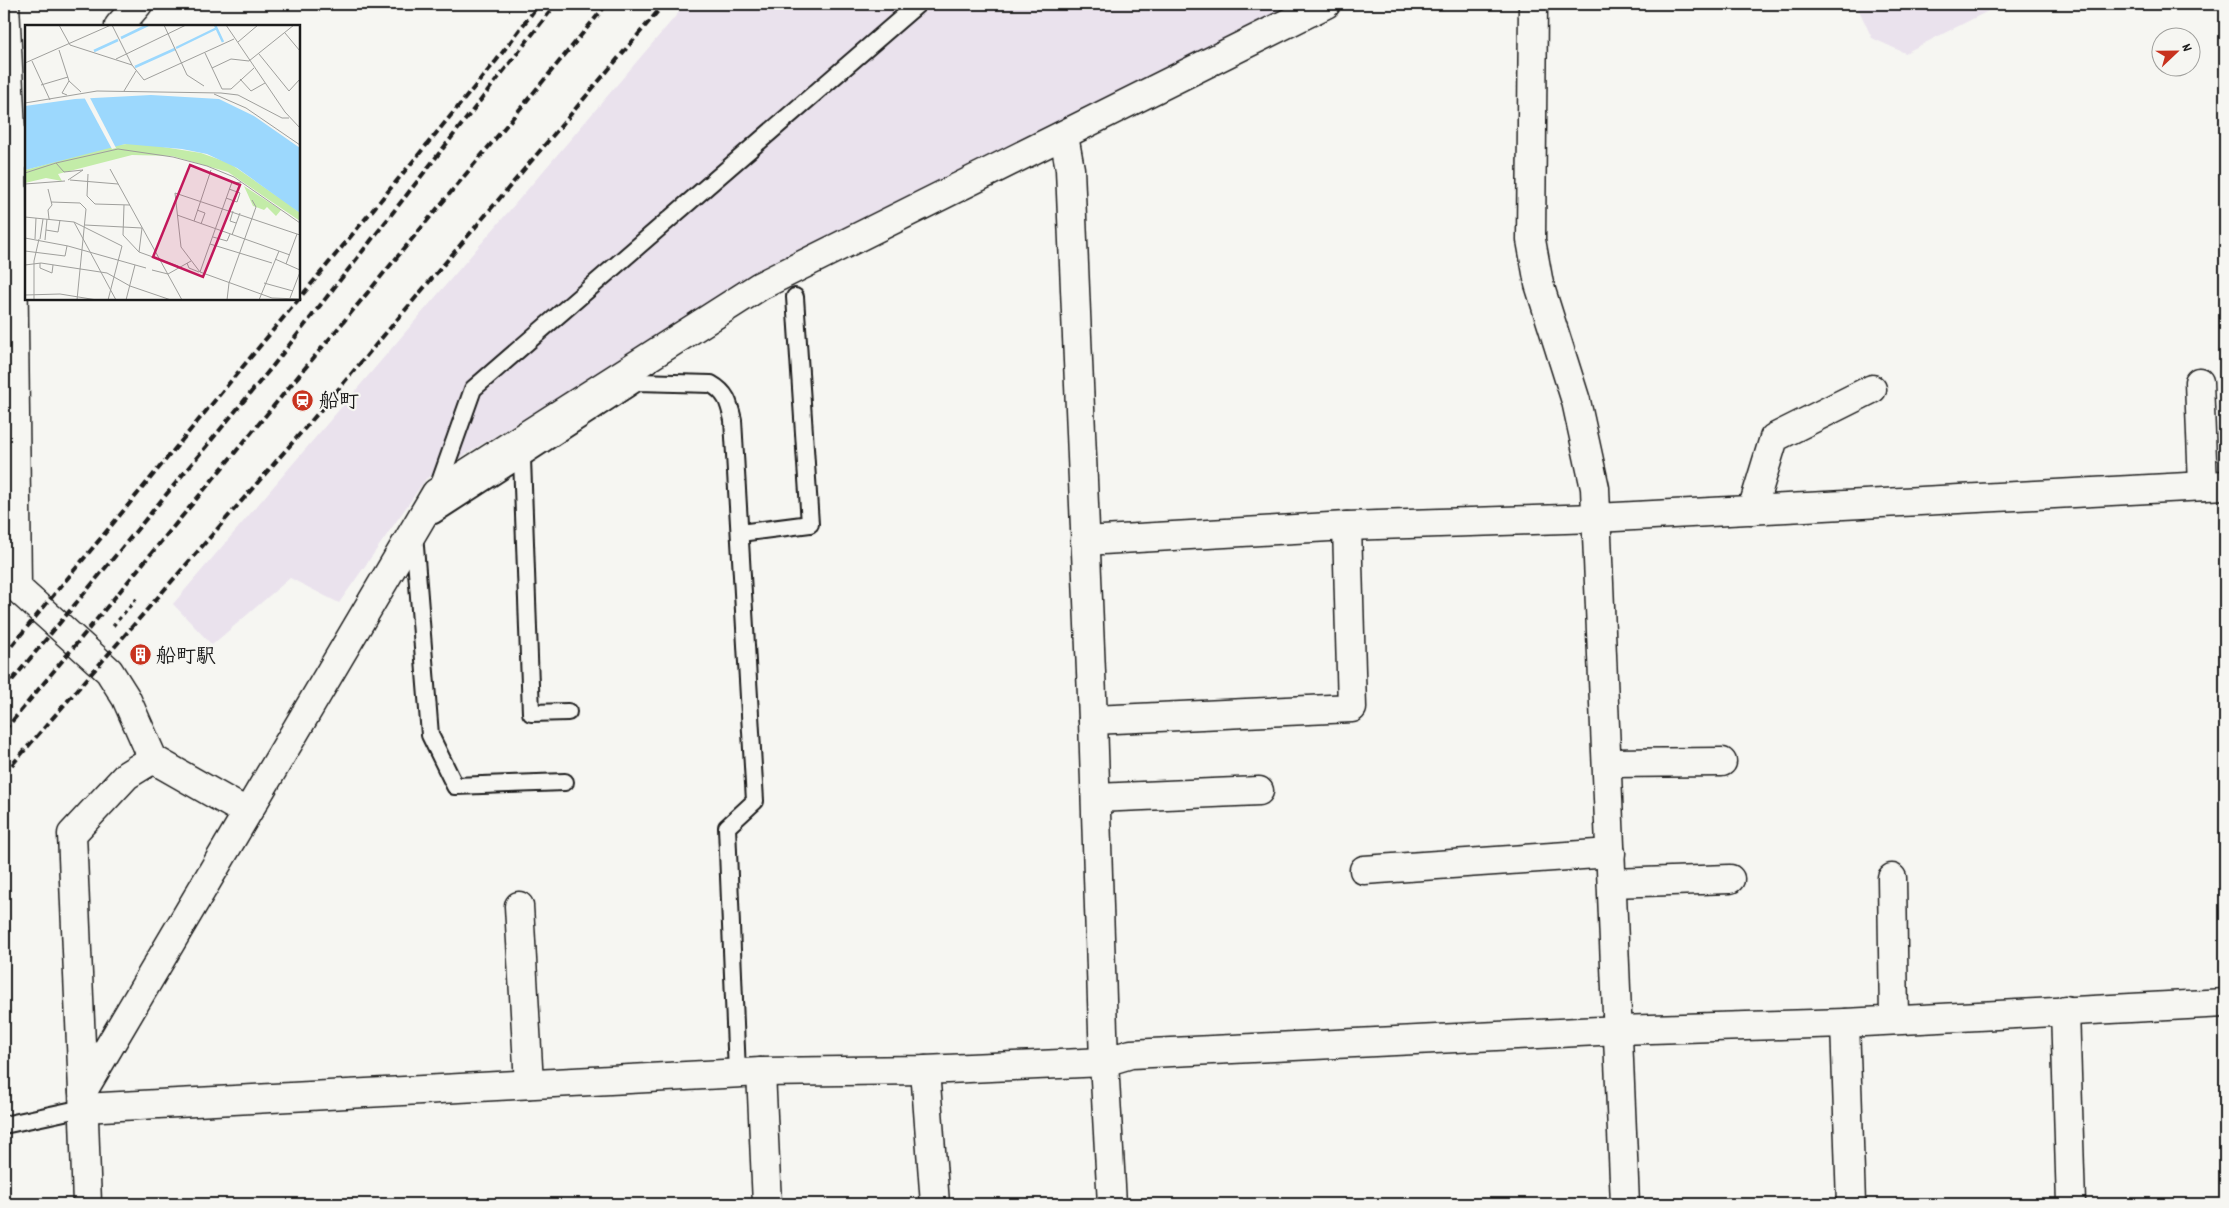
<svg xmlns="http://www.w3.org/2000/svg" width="2229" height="1208" viewBox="0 0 2229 1208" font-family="Dekko,'Klee One',sans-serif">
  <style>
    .built { fill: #eae2ed }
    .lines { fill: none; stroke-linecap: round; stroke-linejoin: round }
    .service-casing { stroke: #1c1c1c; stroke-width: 20 }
    .minor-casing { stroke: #1c1c1c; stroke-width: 31 }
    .path { stroke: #1c1c1c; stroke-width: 3; stroke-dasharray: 4 4; stroke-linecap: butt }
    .service { stroke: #f6f6f2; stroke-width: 16 }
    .minor { stroke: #f6f6f2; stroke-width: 28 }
    .rail { stroke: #1c1c1c; stroke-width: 4; stroke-dasharray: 8 4; stroke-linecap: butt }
    .labels { text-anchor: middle; stroke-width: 4.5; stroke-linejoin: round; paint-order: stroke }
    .poi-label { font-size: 20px; font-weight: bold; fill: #1c1c1c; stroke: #f6f6f2; text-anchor: start }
    .inset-river { fill: none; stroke: #9cd8fd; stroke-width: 2.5 }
    .inset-road { fill: none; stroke: #9f9f9c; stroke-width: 1 }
    .view { fill: #c2185b; fill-opacity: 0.15; stroke: #c2185b; stroke-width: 2.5 }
    .inset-edge { fill: none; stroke: #1c1c1c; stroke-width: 2.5 }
  </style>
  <rect width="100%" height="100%" fill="#f6f6f2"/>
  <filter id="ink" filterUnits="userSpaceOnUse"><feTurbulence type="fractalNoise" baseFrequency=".02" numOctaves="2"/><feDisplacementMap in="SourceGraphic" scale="10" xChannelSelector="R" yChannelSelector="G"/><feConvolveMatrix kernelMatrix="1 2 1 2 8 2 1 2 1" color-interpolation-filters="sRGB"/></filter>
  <g filter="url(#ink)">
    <!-- built -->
    <g class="built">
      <path d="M 686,4 L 1308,4 L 752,277 L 426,479 L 339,603 L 290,578 L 212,645 L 173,604 Z"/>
      <path d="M 1856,4 L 2002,4 L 1905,53 L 1872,38 Z"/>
    </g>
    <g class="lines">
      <defs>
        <g id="service">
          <path d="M 522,458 L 638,382 L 711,384 C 727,393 729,403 733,420 L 755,801 L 727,827 L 737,1073"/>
          <path d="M 436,493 L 473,389 L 918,4"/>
          <path d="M 422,515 L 434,515 L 522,458 L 531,713 L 568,712"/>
          <path d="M 740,533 L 810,524 L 795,297"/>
          <path d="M 414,534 L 430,735 L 455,786 L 565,782"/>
          <path d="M 4,1125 L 83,1108"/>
        </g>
        <g id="minor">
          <path d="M 5,4 L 12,153 L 17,588"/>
          <path d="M 1533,4 L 1531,240 L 1539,284 L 1576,401 L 1595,488 L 1625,1204"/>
          <path d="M 119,26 L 138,4"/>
          <path d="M 1064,136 L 1070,169 L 1093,720 L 1104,1062 L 1112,1204"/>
          <path d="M 2199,382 L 2203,486"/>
          <path d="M 1752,510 L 1774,438 L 1872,389"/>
          <path d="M 1085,541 L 1347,526 L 1596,518 L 2225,485"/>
          <path d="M 4,580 L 17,588 L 109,671 L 126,698 L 153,759 L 246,812"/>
          <path d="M 1093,720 L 1352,708 L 1347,526"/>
          <path d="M 1608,763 L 1722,762"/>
          <path d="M 1096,798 L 1259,791"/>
          <path d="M 1364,870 L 1611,853"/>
          <path d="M 1892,878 L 1894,1020"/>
          <path d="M 1612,883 L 1730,879"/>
          <path d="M 519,906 L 529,1084"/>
          <path d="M 2065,1010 L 2071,1204"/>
          <path d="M 1845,1023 L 1851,1204"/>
          <path d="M 925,1070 L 935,1204"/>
          <path d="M 761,1072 L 767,1204"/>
          <path d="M 83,1091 L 72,834 L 127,775 L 153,759"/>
          <path d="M 83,1108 L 761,1072 L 925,1070 L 1104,1062 L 1131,1054 L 1619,1030 L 1845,1023 L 2225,1003"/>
          <path d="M 87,1204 L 83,1091 L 436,493 L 760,286 L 1326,4"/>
        </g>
      </defs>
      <!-- service casing -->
      <use href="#service" class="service-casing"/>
      <!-- minor casing -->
      <use href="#minor" class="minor-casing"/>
      <!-- path -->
      <path class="path" d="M 113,626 L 139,596"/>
      <!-- service -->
      <use href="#service" class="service"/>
      <!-- minor -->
      <use href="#minor" class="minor"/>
      <!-- rail -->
      <g class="rail">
        <path d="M 4,655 L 496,61 L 539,4"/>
        <path d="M 4,690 L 272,367 L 556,4"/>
        <path d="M 4,731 L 607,4"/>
        <path d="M 4,774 L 319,412 L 664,4"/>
      </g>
    </g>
  </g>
  <!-- icons -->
  <defs>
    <symbol id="station-disc" viewBox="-11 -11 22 22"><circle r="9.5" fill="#c8321e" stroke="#f6f6f2"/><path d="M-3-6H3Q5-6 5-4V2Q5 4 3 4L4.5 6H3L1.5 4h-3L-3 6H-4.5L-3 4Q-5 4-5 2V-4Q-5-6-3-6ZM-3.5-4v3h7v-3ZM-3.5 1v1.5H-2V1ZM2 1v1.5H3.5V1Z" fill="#fff"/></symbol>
    <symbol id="building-disc" viewBox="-11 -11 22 22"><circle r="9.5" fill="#c8321e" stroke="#f6f6f2"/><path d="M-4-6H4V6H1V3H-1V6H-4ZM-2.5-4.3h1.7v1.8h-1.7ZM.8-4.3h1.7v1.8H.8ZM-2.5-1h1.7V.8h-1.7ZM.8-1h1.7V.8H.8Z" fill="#fff"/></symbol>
  </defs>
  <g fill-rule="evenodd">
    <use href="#station-disc" x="290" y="388" width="25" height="25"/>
    <use href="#building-disc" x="128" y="642" width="25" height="25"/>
  </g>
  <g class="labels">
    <!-- poi labels -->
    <g class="poi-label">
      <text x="319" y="407">船町</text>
      <text x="156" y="662">船町駅</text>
    </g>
  </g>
  <!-- overview -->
  <g transform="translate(25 25)">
    <rect width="275" height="275" fill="#f6f6f2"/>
    <path d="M 113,118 L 176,128 L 204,138 L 265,180 L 275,188 L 275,196 L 203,147 L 147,131 L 107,130 L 33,149 L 37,156 L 21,153 L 0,158 L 0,145 L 91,120 ZM 219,161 L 256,185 L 251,191 L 242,182 L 239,185 L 228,181 Z" fill="#c3eca8"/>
    <path d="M 126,70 L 194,74 L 229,91 L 275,123 L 275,188 L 212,143 L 182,129 L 157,124 L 100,119 L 0,145 L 0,81 L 50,74 Z" fill="#9cd8fd"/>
    <path d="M 64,71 L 91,123 L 87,124 L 59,72 Z" fill="#f6f6f2"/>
    <path class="inset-river" d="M 190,0 L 198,17M 96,13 L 123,0M 151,23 L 192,3M 69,26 L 93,15M 110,42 L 150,24"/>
    <path class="inset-road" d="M 34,0 L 45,20 L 107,40M 87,0 L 107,40 L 119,55 L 209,14M 139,0 L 162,50 L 179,61M 201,0 L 260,87 L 275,103M 260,8 L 275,26M 213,17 L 233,0M 34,25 L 44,56 L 56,67M 180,28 L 197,64 L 206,64 L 229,43M 234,29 L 264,66 L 275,54M 91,34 L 161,0M 7,36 L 25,75M 0,38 L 86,0M 187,43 L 206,34 L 224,36 L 269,0M 215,54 L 226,66 L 240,58M 16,60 L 43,52M 99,66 L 111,46M 189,69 L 221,83 L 275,120M 42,70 L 37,68 L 44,56M 0,78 L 72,66 L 196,68 L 213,70 L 257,93 L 264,93M 85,144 L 157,275M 0,148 L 31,138M 63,149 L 62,171 L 70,179 L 105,180M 43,155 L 58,145 L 39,147 L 31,138 L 93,124 L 148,132 L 182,141 L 209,152 L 275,198M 45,155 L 93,159M 0,159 L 40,156M 23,164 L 27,180 L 23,185 L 24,194M 201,173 L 212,177 L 215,168 L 204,164M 26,177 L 55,178 L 61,184 L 52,275M 99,180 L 98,210 L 114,227 L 153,241M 172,185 L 180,188 L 176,199M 208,186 L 205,196 L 211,198M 152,190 L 265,230M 0,192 L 49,197 L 91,275M 169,196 L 186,145M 49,197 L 97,221 L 83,275M 60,200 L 117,203 L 114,227M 21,205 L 33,207 L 35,195M 207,210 L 215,188M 275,210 L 150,168 L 156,222 L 175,247 L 247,273 L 275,274M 188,212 L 202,216 L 205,209M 0,213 L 43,221 L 121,243M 10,214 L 11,193M 15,214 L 18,194M 20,215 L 22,194M 185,219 L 247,238M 0,226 L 40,231 L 42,221M 250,234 L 275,245M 15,238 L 15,243 L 27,248 L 28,240M 162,238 L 164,243 L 174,247M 261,239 L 272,209M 0,240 L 16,238 L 82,248 L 105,261 L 146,275M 127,245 L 143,249 L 166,236M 175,247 L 207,157 L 216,158M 239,258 L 268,266M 0,270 L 35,269 L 72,275M 265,273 L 275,247M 9,275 L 9,236 L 14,214M 101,275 L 110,240M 202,275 L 204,258 L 231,182 L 227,175M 234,275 L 254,226"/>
    <path class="view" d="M 165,140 L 215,160 L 178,252 L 128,232 Z"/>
    <rect width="275" height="275" class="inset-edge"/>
  </g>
  <!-- margin -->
  <rect width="2229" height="1208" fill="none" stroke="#f6f6f2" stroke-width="20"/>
  <rect x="10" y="10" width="2209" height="1188" fill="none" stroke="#1c1c1c" stroke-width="2" filter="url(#ink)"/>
  <!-- north arrow -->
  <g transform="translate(2176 52) rotate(68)"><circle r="24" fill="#f6f6f2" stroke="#9f9f9c"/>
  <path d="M0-4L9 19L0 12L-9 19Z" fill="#c8321e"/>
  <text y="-8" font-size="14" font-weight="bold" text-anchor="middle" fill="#1c1c1c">N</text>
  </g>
</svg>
